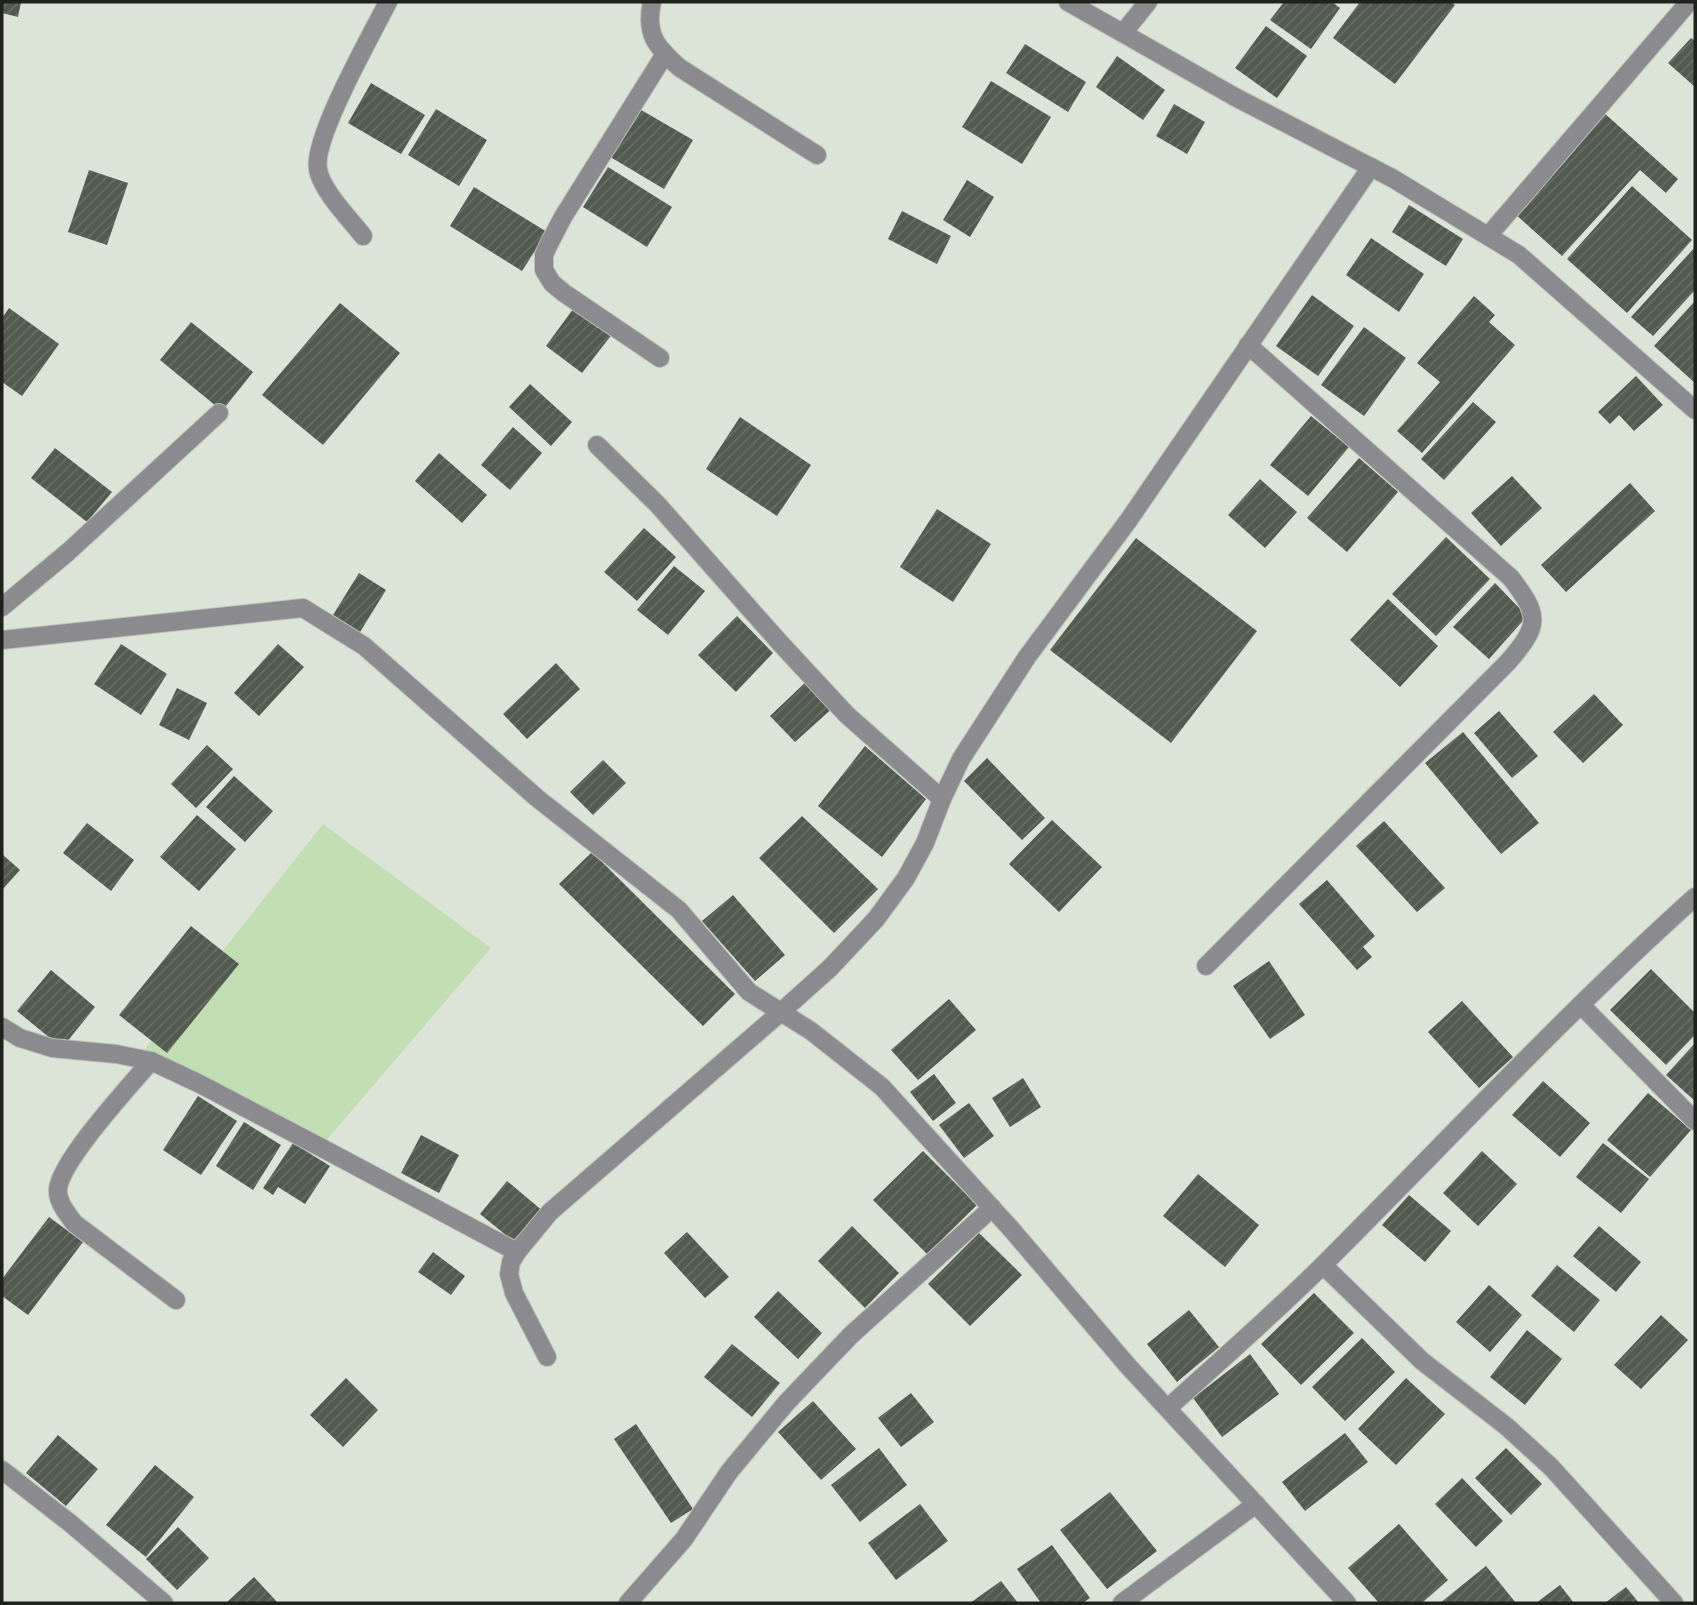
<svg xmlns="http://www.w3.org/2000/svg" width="1697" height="1605" viewBox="0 0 1697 1605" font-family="Jost,sans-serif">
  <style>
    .grass { fill: #c0deb2 }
    .building { fill: url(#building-hatch) }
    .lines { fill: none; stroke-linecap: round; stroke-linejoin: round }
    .minor-casing { stroke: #bac1b6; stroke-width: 20 }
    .tertiary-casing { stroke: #bac1b6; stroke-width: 20 }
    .minor { stroke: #8a8a8f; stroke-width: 18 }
    .tertiary { stroke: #8a8a8f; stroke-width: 18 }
  </style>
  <defs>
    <pattern id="building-hatch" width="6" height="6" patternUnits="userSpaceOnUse" patternTransform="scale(1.75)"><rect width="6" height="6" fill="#535a50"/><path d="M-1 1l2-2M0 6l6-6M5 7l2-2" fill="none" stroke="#686e65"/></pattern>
  </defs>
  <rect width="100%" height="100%" fill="#dce4d8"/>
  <!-- grass -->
  <path class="grass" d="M 323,824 L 491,948 L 318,1150 L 145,1049 Z"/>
  <!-- building -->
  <g class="building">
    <path d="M 2,2 L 21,2 L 18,17 L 2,13 Z"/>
    <path d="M 1284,2 L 1332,2 L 1340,8 L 1311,49 L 1270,20 Z"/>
    <path d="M 1360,2 L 1451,2 L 1455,5 L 1395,84 L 1333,38 Z"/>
    <path d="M 1266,26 L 1307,56 L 1277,98 L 1235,68 Z"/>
    <path d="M 1691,38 L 1695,41 L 1695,87 L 1668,63 Z"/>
    <path d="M 1025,44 L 1086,82 L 1068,112 L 1006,73 Z"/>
    <path d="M 1117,56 L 1165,90 L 1143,120 L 1096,87 Z"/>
    <path d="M 991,81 L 1051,117 L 1022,164 L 962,127 Z"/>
    <path d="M 371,83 L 425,115 L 401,154 L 348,123 Z"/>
    <path d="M 1174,104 L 1205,122 L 1187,154 L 1156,136 Z"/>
    <path d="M 636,107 L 693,140 L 664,189 L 607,155 Z"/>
    <path d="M 436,109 L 487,140 L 459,186 L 408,155 Z"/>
    <path d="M 1603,112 L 1678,179 L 1666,193 L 1640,170 L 1562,256 L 1513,212 Z"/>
    <path d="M 608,167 L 672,207 L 647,247 L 583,207 Z"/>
    <path d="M 89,170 L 128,183 L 107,245 L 68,232 Z"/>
    <path d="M 967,180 L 994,197 L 970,237 L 943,220 Z"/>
    <path d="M 1632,186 L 1692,240 L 1627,313 L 1567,259 Z"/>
    <path d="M 474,187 L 547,232 L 522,271 L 450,226 Z"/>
    <path d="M 1409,205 L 1463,239 L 1446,266 L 1392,232 Z"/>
    <path d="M 902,211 L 951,236 L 937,264 L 888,239 Z"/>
    <path d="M 1371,238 L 1424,274 L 1399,312 L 1346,275 Z"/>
    <path d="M 1695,247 L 1695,290 L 1653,336 L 1631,317 Z"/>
    <path d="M 1312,295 L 1354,326 L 1318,376 L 1276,346 Z"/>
    <path d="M 1474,296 L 1495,315 L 1489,322 L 1515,345 L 1422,453 L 1397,431 L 1440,382 L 1417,363 Z"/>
    <path d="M 1695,301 L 1695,383 L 1654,346 Z"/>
    <path d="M 340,303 L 400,353 L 323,445 L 262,395 Z"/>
    <path d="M 576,305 L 613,333 L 582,373 L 546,346 Z"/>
    <path d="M 9,308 L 59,344 L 22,396 L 2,382 L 2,318 Z"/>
    <path d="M 191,322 L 253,372 L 222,411 L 160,360 Z"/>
    <path d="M 1364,327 L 1406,358 L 1364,416 L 1321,385 Z"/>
    <path d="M 1636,376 L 1663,405 L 1634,431 L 1619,415 L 1610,424 L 1598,412 Z"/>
    <path d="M 530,384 L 572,422 L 551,446 L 509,407 Z"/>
    <path d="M 1473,402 L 1496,422 L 1444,480 L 1421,459 Z"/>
    <path d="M 1311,416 L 1349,447 L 1308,496 L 1270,465 Z"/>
    <path d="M 740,417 L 811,465 L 777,516 L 706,469 Z"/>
    <path d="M 513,427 L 542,453 L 510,490 L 481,465 Z"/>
    <path d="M 55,448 L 112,492 L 87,522 L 31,478 Z"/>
    <path d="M 439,453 L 487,495 L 462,523 L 415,481 Z"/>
    <path d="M 1359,458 L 1398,492 L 1347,552 L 1307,518 Z"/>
    <path d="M 1512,476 L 1542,508 L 1501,546 L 1471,513 Z"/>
    <path d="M 1260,479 L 1297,512 L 1265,548 L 1228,515 Z"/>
    <path d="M 1630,483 L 1655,511 L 1566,592 L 1541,565 Z"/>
    <path d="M 937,509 L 991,544 L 953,602 L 900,567 Z"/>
    <path d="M 644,528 L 676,557 L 637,601 L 604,572 Z"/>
    <path d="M 1446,537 L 1490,579 L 1436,636 L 1392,594 Z"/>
    <path d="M 1136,538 L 1257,631 L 1171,743 L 1050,650 Z"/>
    <path d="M 674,566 L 705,591 L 668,635 L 637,610 Z"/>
    <path d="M 359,573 L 386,590 L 360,632 L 333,615 Z"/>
    <path d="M 1495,583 L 1527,616 L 1489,659 L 1453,627 Z"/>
    <path d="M 1388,599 L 1438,646 L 1400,687 L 1350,640 Z"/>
    <path d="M 737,616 L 773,653 L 736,692 L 698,655 Z"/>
    <path d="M 121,644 L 167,674 L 141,715 L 94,684 Z"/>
    <path d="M 278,644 L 304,667 L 259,716 L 234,693 Z"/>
    <path d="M 556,663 L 580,689 L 527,739 L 503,714 Z"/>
    <path d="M 810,678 L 836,705 L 795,742 L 770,716 Z"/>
    <path d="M 177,688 L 207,703 L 189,740 L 159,725 Z"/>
    <path d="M 1594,694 L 1623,725 L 1583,763 L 1553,732 Z"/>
    <path d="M 1499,711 L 1538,756 L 1512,778 L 1474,733 Z"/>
    <path d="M 1463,732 L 1539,823 L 1501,854 L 1425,763 Z"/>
    <path d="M 207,745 L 233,769 L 196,808 L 171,784 Z"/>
    <path d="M 865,746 L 926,799 L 882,857 L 818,806 Z"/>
    <path d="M 987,758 L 1045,818 L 1022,840 L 964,781 Z"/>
    <path d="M 603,760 L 626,783 L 593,815 L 570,792 Z"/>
    <path d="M 234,776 L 273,811 L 245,842 L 206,807 Z"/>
    <path d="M 197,815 L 236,849 L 199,891 L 160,857 Z"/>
    <path d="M 802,816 L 878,889 L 834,933 L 759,858 Z"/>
    <path d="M 1052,820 L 1102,867 L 1059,912 L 1009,864 Z"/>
    <path d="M 1384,821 L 1445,888 L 1417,912 L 1356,846 Z"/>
    <path d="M 87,823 L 134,860 L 111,891 L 63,853 Z"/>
    <path d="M 592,852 L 735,994 L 703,1026 L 559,884 Z"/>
    <path d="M 2,854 L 20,870 L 2,890 Z"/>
    <path d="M 1327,880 L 1375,936 L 1363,947 L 1372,957 L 1357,970 L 1299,904 Z"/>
    <path d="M 733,895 L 785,955 L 755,981 L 702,921 Z"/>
    <path d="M 191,926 L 239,964 L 167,1053 L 119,1015 Z"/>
    <path d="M 1269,961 L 1305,1015 L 1270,1039 L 1233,986 Z"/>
    <path d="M 1651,969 L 1695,1013 L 1695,1035 L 1666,1065 L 1610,1010 Z"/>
    <path d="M 51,970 L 95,1007 L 62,1048 L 17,1011 Z"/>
    <path d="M 949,999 L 976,1030 L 918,1080 L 891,1050 Z"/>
    <path d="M 1462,1001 L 1513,1057 L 1479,1088 L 1428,1032 Z"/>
    <path d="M 1695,1043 L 1695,1101 L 1666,1075 Z"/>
    <path d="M 934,1074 L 956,1103 L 933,1121 L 910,1092 Z"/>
    <path d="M 1023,1078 L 1041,1107 L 1010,1127 L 992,1098 Z"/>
    <path d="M 1543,1081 L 1590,1123 L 1560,1157 L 1512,1115 Z"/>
    <path d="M 1648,1093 L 1691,1130 L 1650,1177 L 1607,1140 Z"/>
    <path d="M 198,1096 L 237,1121 L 201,1175 L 163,1150 Z"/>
    <path d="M 969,1103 L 994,1136 L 964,1158 L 939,1125 Z"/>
    <path d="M 244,1122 L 281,1145 L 253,1190 L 216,1166 Z"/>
    <path d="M 421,1135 L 459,1155 L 439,1193 L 401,1173 Z"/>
    <path d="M 293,1143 L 330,1166 L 305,1204 L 278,1187 L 273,1195 L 263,1188 Z"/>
    <path d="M 1603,1143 L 1649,1179 L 1621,1213 L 1576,1177 Z"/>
    <path d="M 923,1151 L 977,1205 L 927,1254 L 873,1200 Z"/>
    <path d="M 1482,1151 L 1517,1184 L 1478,1226 L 1443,1193 Z"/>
    <path d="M 1198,1174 L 1259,1225 L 1225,1267 L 1163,1216 Z"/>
    <path d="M 507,1181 L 544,1212 L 518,1245 L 480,1214 Z"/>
    <path d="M 1409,1195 L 1451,1231 L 1425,1262 L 1382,1225 Z"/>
    <path d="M 49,1217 L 83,1242 L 28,1315 L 2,1296 L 2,1279 Z"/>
    <path d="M 852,1226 L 899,1273 L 865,1308 L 818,1261 Z"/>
    <path d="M 1599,1226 L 1641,1262 L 1616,1292 L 1573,1256 Z"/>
    <path d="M 687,1232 L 729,1277 L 705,1298 L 664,1253 Z"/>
    <path d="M 979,1233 L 1022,1275 L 970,1326 L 928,1284 Z"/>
    <path d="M 433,1252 L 465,1276 L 451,1295 L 418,1272 Z"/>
    <path d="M 1557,1265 L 1600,1300 L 1574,1332 L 1531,1296 Z"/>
    <path d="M 1489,1285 L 1522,1315 L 1490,1352 L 1456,1322 Z"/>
    <path d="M 778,1291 L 822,1333 L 798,1359 L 754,1317 Z"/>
    <path d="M 1314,1293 L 1354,1333 L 1301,1385 L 1261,1344 Z"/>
    <path d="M 1189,1310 L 1219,1347 L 1177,1382 L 1147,1344 Z"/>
    <path d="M 1661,1315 L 1688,1340 L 1641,1389 L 1614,1365 Z"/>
    <path d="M 1527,1330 L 1562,1359 L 1525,1405 L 1490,1377 Z"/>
    <path d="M 1362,1338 L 1395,1372 L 1345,1421 L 1312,1387 Z"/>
    <path d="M 732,1344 L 780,1383 L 752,1417 L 704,1377 Z"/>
    <path d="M 1250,1354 L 1279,1394 L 1222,1437 L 1193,1398 Z"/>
    <path d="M 346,1378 L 378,1410 L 343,1447 L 310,1415 Z"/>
    <path d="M 1406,1378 L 1445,1414 L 1396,1465 L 1358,1429 Z"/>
    <path d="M 911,1393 L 934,1422 L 901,1447 L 878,1418 Z"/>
    <path d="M 813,1401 L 856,1449 L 821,1480 L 778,1432 Z"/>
    <path d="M 636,1424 L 693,1509 L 671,1523 L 614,1439 Z"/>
    <path d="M 1345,1433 L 1368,1462 L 1305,1511 L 1282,1482 Z"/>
    <path d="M 58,1435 L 98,1469 L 66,1506 L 26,1473 Z"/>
    <path d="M 879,1448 L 907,1485 L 860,1522 L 831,1485 Z"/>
    <path d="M 1506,1448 L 1542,1484 L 1511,1515 L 1475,1478 Z"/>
    <path d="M 155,1465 L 194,1497 L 146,1557 L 106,1525 Z"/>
    <path d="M 1462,1478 L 1503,1521 L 1476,1547 L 1435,1504 Z"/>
    <path d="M 1110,1492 L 1157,1551 L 1107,1589 L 1060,1530 Z"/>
    <path d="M 920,1504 L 948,1541 L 896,1580 L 868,1543 Z"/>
    <path d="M 1399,1524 L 1448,1580 L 1422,1603 L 1379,1603 L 1348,1568 Z"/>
    <path d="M 178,1527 L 209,1558 L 177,1590 L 146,1559 Z"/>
    <path d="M 1052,1545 L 1090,1598 L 1083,1603 L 1041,1603 L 1017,1569 Z"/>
    <path d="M 1486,1566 L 1516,1603 L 1440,1603 Z"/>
    <path d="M 254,1577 L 278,1603 L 226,1603 Z"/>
    <path d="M 1001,1581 L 1018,1603 L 970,1603 Z"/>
    <path d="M 1560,1585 L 1574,1603 L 1536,1603 Z"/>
    <path d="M 1626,1587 L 1639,1603 L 1605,1603 Z"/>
  </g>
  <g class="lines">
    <defs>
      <g id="minor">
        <path d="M 652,2 C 645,34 656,47 680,68 L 817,155"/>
        <path d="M 1123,33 L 1148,2"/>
        <path d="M 363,236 C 350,219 321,190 318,169 C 312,139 372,34 388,2"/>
        <path d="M 1488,236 L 1689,2"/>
        <path d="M 660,358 L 564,293 L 552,283 L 544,270 L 544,255 L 548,246 L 563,217 L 665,54"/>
        <path d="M 597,445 L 658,505 L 781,644 L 847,715 L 942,799"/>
        <path d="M 2,607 L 68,552 L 219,413"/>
        <path d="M 1206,966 L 1508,662 C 1540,625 1540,616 1511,578 L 1248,345"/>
        <path d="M 1581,1005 L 1695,1121"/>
        <path d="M 2,1027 L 20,1038 L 52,1048 L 116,1054 L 151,1061 L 200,1084 L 322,1148 L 517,1252"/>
        <path d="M 151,1061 C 130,1086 61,1160 58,1189 C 57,1202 67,1213 74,1223 L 176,1300"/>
        <path d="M 1323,1265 L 1422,1361 L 1506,1426 L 1551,1467 L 1674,1603"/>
        <path d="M 547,1357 L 514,1293 L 509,1274 L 511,1262 L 517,1252 L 550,1212 L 781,1012 L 830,968 L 876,919 L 906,878 L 925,843 L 942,799 L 961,759 L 1027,657 L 1128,521 L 1371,167"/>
        <path d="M 1169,1407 C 1221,1360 1275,1313 1325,1263 C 1448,1140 1566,1013 1695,897"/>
        <path d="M 2,1470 L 70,1523 L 164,1603"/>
        <path d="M 628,1603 L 684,1539 L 729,1472 L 787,1402 L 851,1335 L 992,1208"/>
        <path d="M 1122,1603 L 1256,1504"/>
      </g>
      <g id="tertiary">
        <path d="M 1068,2 L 1235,97 L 1392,178 L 1519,255 L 1695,410"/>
        <path d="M 2,640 L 303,608 L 364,646 L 537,798 L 679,910 L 749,992 L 811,1031 L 882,1087 L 1012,1230 L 1128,1366 L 1347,1603"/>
      </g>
    </defs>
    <!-- minor casing -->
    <use href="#minor" class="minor-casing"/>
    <!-- tertiary casing -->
    <use href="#tertiary" class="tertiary-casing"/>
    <!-- minor -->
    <use href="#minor" class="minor"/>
    <!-- tertiary -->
    <use href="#tertiary" class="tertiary"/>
  </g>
  <!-- border -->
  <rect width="1697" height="1605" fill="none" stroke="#1e211c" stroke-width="7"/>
</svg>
